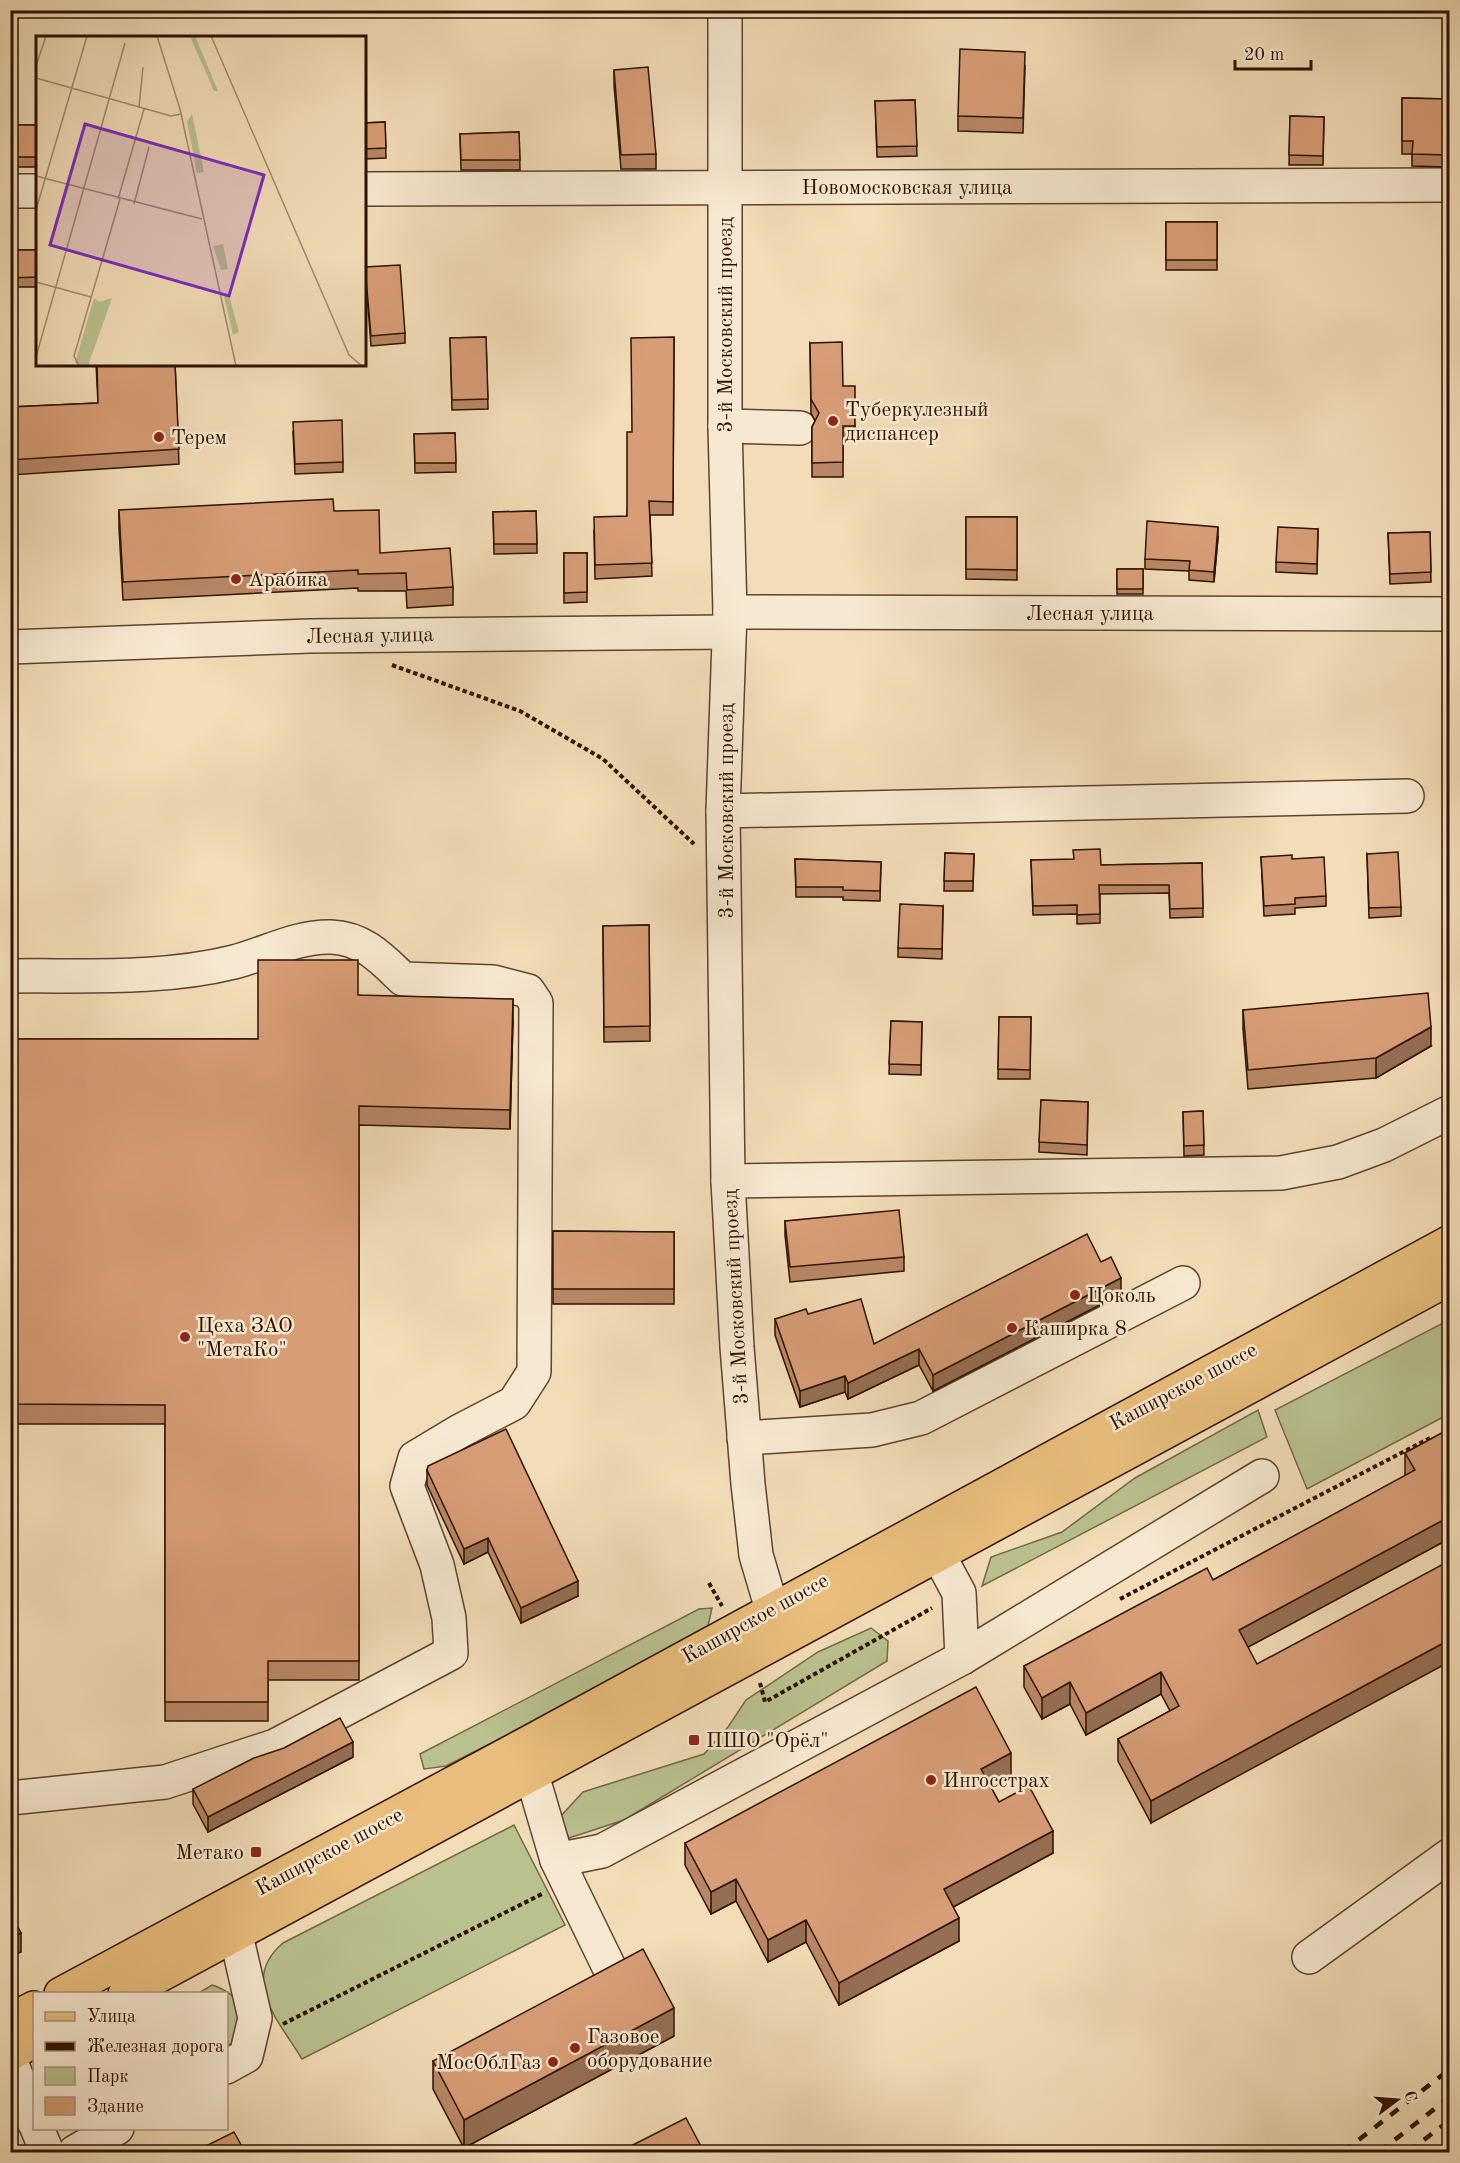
<svg xmlns="http://www.w3.org/2000/svg" width="1460" height="2163" viewBox="0 0 1460 2163" font-family="'Old Standard TT',serif">
  <style>
    .green { fill: #b9c18f; stroke: #736948; stroke-width: 1.5 }
    .lines { fill: none; stroke-linecap: round; stroke-linejoin: round }
    .minor-casing { stroke: #5e442e; stroke-width: 36 }
    .major-casing { stroke: #2d1100; stroke-width: 36 }
    .path { stroke: #2d1100; stroke-width: 4; stroke-dasharray: 4.5 3; stroke-linecap: butt }
    .minor { stroke: #f7e9d1; stroke-width: 33 }
    .major { stroke: #e9be7c; stroke-width: 33 }
    .rail { stroke: #2d1100; stroke-width: 4.5; stroke-dasharray: 10 10; stroke-linecap: butt }
    .wall { fill: #b98765; stroke: #2d1100; stroke-width: 1.5 }
    .shaded-wall { fill: #966e53; stroke: #2d1100; stroke-width: 1.5 }
    .building { fill: #d79d76; stroke: #2d1100; stroke-width: 1.5 }
    .poi-dot { fill: #8f2418; stroke: #f7e9d1; stroke-width: 2 }
    .labels { text-anchor: middle; stroke-width: 5; stroke-linejoin: round; paint-order: stroke }
    .street-label { font-size: 21px; fill: #2d1100; stroke: #f7e9d1 }
    .poi-label { font-size: 21px; fill: #2d1100; stroke: #f7e9d1; text-anchor: start }
    .inset-road { fill: none; stroke: #a38b6e; stroke-width: 1.5 }
    .view { fill: #7b2cbf; fill-opacity: 0.15; stroke: #7b2cbf; stroke-width: 3 }
    .inset-edge { fill: none; stroke: #2d1100; stroke-width: 3 }
  </style>
  <rect width="100%" height="100%" fill="#f2ddb8"/>
  <filter id="stains"><feTurbulence type="fractalNoise" baseFrequency=".00333" numOctaves="4"/><feColorMatrix values="0 0 0 0 .2 0 0 0 0 .09 0 0 0 0 .02 0 0 0 .5 -.17"/></filter>
  <radialGradient id="worn" r=".72"><stop offset=".6" stop-color="#630" stop-opacity="0"/><stop offset="1" stop-color="#630" stop-opacity=".3"/></radialGradient>
  <!-- green -->
  <g class="green">
    <path d="M 1449,1320 L 1449,1414 L 1307,1489 L 1275,1410 Z"/>
    <path d="M 1258,1410 L 1267,1437 L 982,1586 L 991,1557 L 1062,1532 L 1135,1478 Z"/>
    <path d="M 712,1608 L 708,1626 L 665,1655 L 446,1766 L 424,1769 L 420,1754 L 699,1609 Z"/>
    <path d="M 871,1628 L 888,1641 L 887,1661 L 624,1820 L 569,1838 L 560,1817 L 583,1792 L 704,1754 L 728,1727 L 746,1700 L 818,1652 Z"/>
    <path d="M 514,1825 L 565,1925 L 302,2059 C 279,2021 239,1980 283,1943 Z"/>
    <path d="M 212,1985 C 244,1996 241,2008 241,2038 L 227,2046 L 226,1994 L 197,1994 Z"/>
  </g>
  <g class="lines">
    <defs>
      <g id="minor">
        <path d="M 725,10 L 725,426 L 730,612 L 723,811 L 728,1181 L 737,1347 L 748,1484 L 756,1555 L 772,1609"/>
        <path d="M 364,189 L 1450,185"/>
        <path d="M 10,191 L 38,191"/>
        <path d="M 725,426 L 800,428"/>
        <path d="M 730,612 L 1450,614"/>
        <path d="M 10,647 L 310,636 L 729,632"/>
        <path d="M 723,811 L 1407,796"/>
        <path d="M 10,976 C 84,975 161,980 234,962 C 265,954 297,936 331,937 C 363,938 382,959 403,979 L 493,982 L 528,991 L 536,1003 L 534,1372 L 514,1403 L 460,1431 L 415,1458 L 407,1486 L 437,1565 L 449,1618 L 451,1653 L 275,1746 L 165,1782 L 10,1798"/>
        <path d="M 728,1181 L 1281,1173 L 1338,1162 L 1384,1145 L 1450,1112"/>
        <path d="M 744,1438 L 872,1430 L 921,1418 L 1183,1283"/>
        <path d="M 937,1552 L 959,1593 L 962,1658"/>
        <path d="M 532,1775 L 557,1860 L 609,1967"/>
        <path d="M 557,1860 L 602,1851 L 962,1658 L 1262,1476"/>
        <path d="M 1309,1957 L 1450,1855"/>
        <path d="M 10,2059 L 34,2122"/>
        <path d="M 226,2067 L 246,2056 L 255,2018 L 236,1935"/>
        <path d="M 37,2128 L 47,2152"/>
        <path d="M 75,2152 L 117,2128"/>
      </g>
      <g id="major">
        <path d="M 61,1994 C 526,1747 986,1492 1450,1242"/>
        <path d="M 125,1994 L 1450,1278"/>
        <path d="M 10,2020 L 34,2008"/>
        <path d="M 10,2054 L 34,2041"/>
      </g>
    </defs>
    <!-- minor casing -->
    <use href="#minor" class="minor-casing"/>
    <!-- major casing -->
    <use href="#major" class="major-casing"/>
    <!-- path -->
    <g class="path">
      <path d="M 392,665 L 520,711 L 603,759 L 694,844"/>
      <path d="M 709,1583 L 722,1606"/>
      <path d="M 1120,1599 L 1430,1438"/>
      <path d="M 760,1683 L 765,1702 L 932,1608"/>
      <path d="M 283,2024 L 542,1894"/>
    </g>
    <!-- minor -->
    <use href="#minor" class="minor"/>
    <!-- major -->
    <use href="#major" class="major"/>
    <!-- rail -->
    <g class="rail">
      <path d="M 1343,2152 L 1450,2069"/>
      <path d="M 1379,2152 L 1450,2097"/>
      <path d="M 1408,2152 L 1450,2120"/>
    </g>
  </g>
  <!-- wall -->
  <g class="wall">
    <path d="M 1025,66 L 1023,133 L 958,131 L 958,116 Z"/>
    <path d="M 614,70 L 656,154 L 656,169 L 621,169 L 614,85 Z"/>
    <path d="M 1402,98 L 1449,99 L 1449,167 L 1412,166 L 1412,154 L 1402,154 Z"/>
    <path d="M 915,100 L 917,156 L 877,157 L 875,101 Z"/>
    <path d="M 1290,116 L 1324,117 L 1323,165 L 1289,165 Z"/>
    <path d="M 385,122 L 386,158 L 364,159 L 364,123 Z"/>
    <rect x="10" y="125" width="28" height="42"/>
    <path d="M 519,132 L 520,170 L 461,170 L 460,134 Z"/>
    <rect x="1166" y="222" width="51" height="48"/>
    <rect x="10" y="250" width="28" height="37"/>
    <path d="M 365,267 L 405,333 L 405,343 L 371,346 Z"/>
    <path d="M 486,337 L 488,409 L 452,410 L 450,338 Z"/>
    <path d="M 674,337 L 673,515 L 650,515 L 652,576 L 595,579 L 594,530 L 627,516 L 632,432 Z"/>
    <path d="M 810,343 L 843,386 L 855,426 L 855,441 L 843,441 L 843,477 L 812,477 L 812,427 L 815,421 L 811,413 Z"/>
    <path d="M 96,364 L 175,364 L 179,464 L 10,475 L 10,407 L 98,403 Z"/>
    <path d="M 293,432 L 343,462 L 343,472 L 295,474 Z"/>
    <path d="M 455,433 L 456,472 L 415,473 L 414,434 Z"/>
    <path d="M 119,510 L 334,511 L 380,553 L 453,587 L 453,605 L 407,608 L 406,591 L 358,591 L 358,588 L 123,600 L 119,528 Z"/>
    <path d="M 536,511 L 537,553 L 494,554 L 493,512 Z"/>
    <path d="M 966,517 L 1017,517 L 1017,580 L 966,579 Z"/>
    <path d="M 1318,529 L 1317,574 L 1276,572 L 1276,562 Z"/>
    <path d="M 1430,532 L 1431,582 L 1390,584 L 1388,533 Z"/>
    <path d="M 1218,537 L 1214,582 L 1189,580 L 1189,571 L 1145,569 L 1145,559 Z"/>
    <path d="M 564,553 L 587,553 L 587,602 L 564,603 Z"/>
    <rect x="1117" y="569" width="26" height="25"/>
    <path d="M 945,853 L 974,854 L 973,891 L 944,891 Z"/>
    <path d="M 1367,854 L 1401,907 L 1401,916 L 1369,918 Z"/>
    <path d="M 1261,857 L 1292,859 L 1326,896 L 1326,906 L 1295,908 L 1295,914 L 1264,916 Z"/>
    <path d="M 795,859 L 881,862 L 880,901 L 843,900 L 843,897 L 796,897 Z"/>
    <path d="M 1031,860 L 1101,865 L 1202,863 L 1203,917 L 1170,918 L 1169,893 L 1100,894 L 1100,923 L 1077,924 L 1077,914 L 1033,915 Z"/>
    <path d="M 943,906 L 942,959 L 898,957 L 898,948 Z"/>
    <path d="M 649,925 L 650,1041 L 604,1042 L 603,926 Z"/>
    <path d="M 358,995 L 513,1019 L 510,1129 L 359,1125 L 359,1680 L 268,1680 L 268,1721 L 165,1721 L 165,1424 L 10,1424 L 10,1039 L 258,1039 Z"/>
    <path d="M 1243,1010 L 1431,1046 L 1376,1078 L 1248,1089 L 1243,1029 Z"/>
    <path d="M 999,1017 L 1031,1017 L 1030,1079 L 998,1079 Z"/>
    <path d="M 891,1021 L 922,1022 L 921,1075 L 889,1074 Z"/>
    <path d="M 1041,1100 L 1088,1102 L 1087,1155 L 1039,1152 Z"/>
    <path d="M 1203,1111 L 1204,1155 L 1184,1156 L 1183,1112 Z"/>
    <path d="M 785,1221 L 904,1257 L 904,1271 L 790,1282 L 785,1235 Z"/>
    <path d="M 553,1231 L 674,1232 L 674,1304 L 553,1304 Z"/>
    <path d="M 1101,1262 L 1121,1294 L 933,1391 L 919,1365 L 848,1399 L 845,1392 L 800,1407 L 775,1335 L 775,1319 L 808,1314 L 874,1344 Z"/>
    <path d="M 1449,1429 L 1449,1548 L 1445,1541 L 1248,1647 L 1151,1823 L 1118,1761 L 1118,1739 L 1170,1711 L 1161,1694 L 1086,1735 L 1070,1704 L 1042,1719 L 1024,1687 L 1024,1666 L 1213,1580 L 1405,1476 L 1405,1453 Z"/>
    <path d="M 427,1470 L 578,1596 L 521,1623 L 488,1552 L 464,1564 L 427,1485 Z"/>
    <path d="M 353,1757 L 208,1832 L 193,1804 L 193,1789 Z"/>
    <path d="M 1011,1775 L 990,1786 L 999,1802 L 1053,1853 L 953,1907 L 959,1941 L 839,2005 L 806,1942 L 768,1962 L 736,1901 L 711,1914 L 685,1865 L 685,1843 Z"/>
    <path d="M 674,2036 L 464,2148 L 433,2089 L 433,2061 Z"/>
  </g>
  <!-- shaded-wall -->
  <g class="shaded-wall">
    <path d="M 1218,527 L 1218,537 L 1214,582 L 1214,572 Z"/>
    <path d="M 513,999 L 513,1019 L 510,1129 L 510,1110 Z"/>
    <path d="M 1431,1027 L 1431,1046 L 1376,1078 L 1376,1058 Z"/>
    <path d="M 1121,1278 L 1121,1294 L 933,1391 L 933,1375 Z"/>
    <path d="M 919,1349 L 919,1365 L 848,1399 L 848,1383 Z"/>
    <path d="M 845,1376 L 845,1392 L 800,1407 L 800,1391 Z"/>
    <path d="M 1445,1519 L 1445,1541 L 1239,1652 L 1239,1630 Z"/>
    <path d="M 488,1538 L 488,1552 L 464,1564 L 464,1549 Z"/>
    <path d="M 578,1581 L 578,1596 L 521,1623 L 521,1608 Z"/>
    <path d="M 1449,1640 L 1449,1662 L 1151,1823 L 1151,1801 Z"/>
    <path d="M 1161,1672 L 1161,1694 L 1086,1735 L 1086,1713 Z"/>
    <path d="M 1070,1682 L 1070,1704 L 1042,1719 L 1042,1698 Z"/>
    <path d="M 353,1742 L 353,1757 L 208,1832 L 208,1817 Z"/>
    <path d="M 1011,1753 L 1011,1775 L 981,1791 L 981,1769 Z"/>
    <path d="M 1053,1831 L 1053,1853 L 944,1912 L 944,1889 Z"/>
    <path d="M 736,1879 L 736,1901 L 711,1914 L 711,1892 Z"/>
    <path d="M 959,1918 L 959,1941 L 839,2005 L 839,1983 Z"/>
    <path d="M 806,1920 L 806,1942 L 768,1962 L 768,1940 Z"/>
    <path d="M 21,1933 L 21,1952 L 10,1957 L 10,1938 Z"/>
    <path d="M 674,2008 L 674,2036 L 464,2148 L 464,2120 Z"/>
  </g>
  <!-- building -->
  <g class="building">
    <path d="M 960,49 L 1025,52 L 1023,118 L 958,116 Z"/>
    <path d="M 648,67 L 656,154 L 621,155 L 614,70 Z"/>
    <path d="M 1402,98 L 1449,99 L 1449,155 L 1412,154 L 1413,141 L 1402,141 Z"/>
    <path d="M 915,100 L 917,146 L 877,147 L 875,101 Z"/>
    <path d="M 1290,116 L 1324,117 L 1323,156 L 1289,155 Z"/>
    <path d="M 385,122 L 386,148 L 364,149 L 364,123 Z"/>
    <rect x="10" y="125" width="28" height="32"/>
    <path d="M 519,132 L 520,160 L 461,160 L 460,134 Z"/>
    <rect x="1166" y="222" width="51" height="38"/>
    <path d="M 10,250 L 38,250 L 38,277 L 10,278 Z"/>
    <path d="M 400,265 L 405,333 L 371,336 L 365,267 Z"/>
    <path d="M 486,337 L 488,399 L 452,400 L 450,338 Z"/>
    <path d="M 674,337 L 673,502 L 649,501 L 652,563 L 595,565 L 594,517 L 627,516 L 627,432 L 632,432 L 631,338 Z"/>
    <path d="M 842,342 L 843,386 L 855,386 L 855,426 L 843,426 L 843,462 L 812,463 L 812,427 L 819,413 L 811,399 L 810,343 Z"/>
    <path d="M 97,364 L 175,364 L 179,449 L 10,460 L 10,407 L 98,403 Z"/>
    <path d="M 342,420 L 343,462 L 295,464 L 293,422 Z"/>
    <path d="M 455,433 L 456,463 L 415,463 L 414,434 Z"/>
    <path d="M 333,499 L 334,511 L 379,510 L 380,553 L 450,548 L 453,587 L 407,590 L 406,573 L 358,574 L 358,570 L 123,582 L 119,510 Z"/>
    <path d="M 536,511 L 537,544 L 494,544 L 493,512 Z"/>
    <path d="M 966,517 L 1017,517 L 1017,570 L 966,569 Z"/>
    <path d="M 1147,521 L 1218,527 L 1214,572 L 1189,570 L 1190,561 L 1145,559 Z"/>
    <path d="M 1278,527 L 1318,529 L 1317,564 L 1276,562 Z"/>
    <path d="M 1430,532 L 1431,572 L 1390,574 L 1388,533 Z"/>
    <path d="M 564,553 L 587,553 L 587,592 L 564,593 Z"/>
    <rect x="1117" y="569" width="26" height="20"/>
    <path d="M 1100,849 L 1101,865 L 1202,863 L 1203,908 L 1170,909 L 1169,885 L 1099,885 L 1100,914 L 1077,915 L 1077,905 L 1033,906 L 1031,860 L 1074,859 L 1073,850 Z"/>
    <path d="M 1398,852 L 1401,907 L 1369,908 L 1367,854 Z"/>
    <path d="M 945,853 L 974,854 L 973,881 L 944,881 Z"/>
    <path d="M 1292,855 L 1292,859 L 1324,857 L 1326,896 L 1295,898 L 1295,904 L 1264,906 L 1261,857 Z"/>
    <path d="M 795,859 L 881,862 L 880,891 L 843,890 L 843,887 L 796,887 Z"/>
    <path d="M 900,904 L 943,906 L 942,949 L 898,948 Z"/>
    <path d="M 649,925 L 650,1026 L 604,1027 L 603,926 Z"/>
    <path d="M 258,960 L 358,960 L 358,995 L 513,999 L 510,1110 L 359,1106 L 359,1661 L 268,1661 L 268,1702 L 165,1702 L 165,1405 L 10,1404 L 10,1039 L 258,1039 Z"/>
    <path d="M 1428,993 L 1431,1027 L 1376,1058 L 1248,1070 L 1243,1010 Z"/>
    <path d="M 999,1017 L 1031,1017 L 1030,1070 L 998,1069 Z"/>
    <path d="M 891,1021 L 922,1022 L 921,1065 L 889,1064 Z"/>
    <path d="M 1041,1100 L 1088,1102 L 1087,1145 L 1039,1142 Z"/>
    <path d="M 1203,1111 L 1204,1145 L 1184,1146 L 1183,1112 Z"/>
    <path d="M 899,1210 L 904,1257 L 790,1267 L 785,1221 Z"/>
    <path d="M 553,1231 L 674,1232 L 674,1289 L 553,1289 Z"/>
    <path d="M 1087,1234 L 1101,1262 L 1111,1257 L 1121,1278 L 933,1375 L 919,1349 L 848,1383 L 845,1376 L 800,1391 L 775,1319 L 806,1309 L 808,1314 L 861,1299 L 874,1344 Z"/>
    <path d="M 506,1429 L 578,1581 L 521,1608 L 488,1538 L 464,1549 L 427,1470 L 428,1466 Z"/>
    <path d="M 1449,1429 L 1449,1526 L 1445,1519 L 1239,1630 L 1257,1664 L 1449,1561 L 1449,1640 L 1151,1801 L 1118,1739 L 1179,1706 L 1161,1672 L 1086,1713 L 1070,1682 L 1042,1698 L 1024,1666 L 1207,1568 L 1213,1580 L 1415,1470 L 1405,1453 Z"/>
    <path d="M 976,1687 L 1011,1753 L 981,1769 L 999,1802 L 1029,1786 L 1053,1831 L 944,1889 L 959,1918 L 839,1983 L 806,1920 L 768,1940 L 736,1879 L 711,1892 L 685,1843 Z"/>
    <path d="M 340,1718 L 353,1742 L 208,1817 L 193,1789 L 254,1758 L 284,1748 Z"/>
    <path d="M 10,1912 L 21,1933 L 10,1938 Z"/>
    <path d="M 643,1949 L 674,2008 L 464,2120 L 433,2061 Z"/>
    <path d="M 686,2118 L 704,2152 L 619,2152 Z"/>
    <path d="M 234,2132 L 245,2152 L 194,2152 Z"/>
  </g>
  <!-- markers -->
  <g class="poi-dot">
    <circle cx="833" cy="421" r="6"/>
    <circle cx="159" cy="437" r="6"/>
    <circle cx="236" cy="579" r="6"/>
    <circle cx="1075" cy="1295" r="6"/>
    <circle cx="1012" cy="1328" r="6"/>
    <circle cx="185" cy="1337" r="6"/>
    <rect x="688" y="1734" width="12" height="12" rx="3"/>
    <circle cx="931" cy="1780" r="6"/>
    <rect x="250" y="1846" width="12" height="12" rx="3"/>
    <circle cx="575" cy="2048" r="6"/>
    <circle cx="553" cy="2062" r="6"/>
  </g>
  <g class="labels">
    <!-- street labels -->
    <g class="street-label">
      <text x="907" y="194">Новомосковская улица</text>
      <text transform="translate(725 325) rotate(-90)" y="7">3-й Московский проезд</text>
      <text x="1090" y="620">Лесная улица</text>
      <text transform="translate(370 635) rotate(-1)" y="7">Лесная улица</text>
      <text transform="translate(726 811) rotate(-90)" y="7">3-й Московский проезд</text>
      <text transform="translate(735 1297) rotate(-93)" y="7">3-й Московский проезд</text>
      <text transform="translate(1183 1386) rotate(-28)" y="7">Каширское шоссе</text>
      <text transform="translate(755 1618) rotate(-29)" y="7">Каширское шоссе</text>
      <text transform="translate(329 1851) rotate(-28)" y="7">Каширское шоссе</text>
    </g>
    <!-- poi labels -->
    <g class="poi-label">
      <text x="845" y="416">Туберкулезный<tspan x="845" dy="24">диспансер</tspan></text>
      <text x="171" y="444">Терем</text>
      <text x="248" y="586">Арабика</text>
      <text x="1087" y="1302">Цоколь</text>
      <text x="197" y="1332">Цеха ЗАО<tspan x="197" dy="24">"МетаКо"</tspan></text>
      <text x="1024" y="1335">Каширка 8</text>
      <text x="706" y="1747">ПШО "Орёл"</text>
      <text x="943" y="1787">Ингосстрах</text>
      <text x="244" y="1859" text-anchor="end">Метако</text>
      <text x="587" y="2043">Газовое<tspan x="587" dy="24">оборудование</tspan></text>
      <text x="541" y="2069" text-anchor="end">МосОблГаз</text>
    </g>
  </g>
  <!-- overview -->
  <g transform="translate(36 36)">
    <rect width="330" height="330" fill="#f2ddb8"/>
    <path d="M 154,0 L 159,0 L 182,55 L 178,55 ZM 156,78 L 168,136 L 161,137 L 151,86 ZM 187,208 L 192,233 L 185,234 L 177,210 ZM 193,259 L 203,296 L 197,299 L 188,261 ZM 58,262 L 63,266 L 76,262 L 52,330 L 46,330 L 39,327 Z" fill="#b9c18f"/>
    <path class="inset-road" d="M 121,0 L 144,73 L 200,330M 175,0 L 313,319 L 326,330M 0,30 L 10,0M 0,42 L 135,80 L 145,78M 103,71 L 107,31M 0,140 L 166,183M 82,163 L 108,73M 98,168 L 113,111M 0,174 L 51,0M 0,246 L 55,261M 0,321 L 89,7M 43,330 L 38,320 L 84,163"/>
    <path class="view" d="M 49,88 L 228,139 L 193,260 L 14,209 Z"/>
    <rect width="330" height="330" class="inset-edge"/>
  </g>
  <!-- margin -->
  <rect width="1460" height="2163" fill="none" stroke="#f2ddb8" stroke-width="36"/>
  <rect x="12" y="12" width="1436" height="2139" fill="none" stroke="#2d1100" stroke-width="3"/>
  <rect x="18" y="18" width="1424" height="2127" fill="none" stroke="#2d1100" stroke-width="1.5"/>
  <!-- legend -->
  <rect x="33" y="1992" width="195" height="138" fill="#f7e9d1" stroke="#a6937d" stroke-width="1.5"/>
  <rect x="45" y="2012" width="30" height="9" fill="#e9be7c" stroke="#a6937d" stroke-width="1.5"/>
  <text x="87" y="2022" font-size="18" fill="#2d1100">Улица</text>
  <rect x="45" y="2042" width="30" height="9" fill="#2d1100" stroke="#a6937d" stroke-width="1.5"/>
  <text x="87" y="2052" font-size="18" fill="#2d1100">Железная дорога</text>
  <rect x="45" y="2067" width="30" height="18" fill="#b9c18f" stroke="#a6937d" stroke-width="1.5"/>
  <text x="87" y="2082" font-size="18" fill="#2d1100">Парк</text>
  <rect x="45" y="2097" width="30" height="18" fill="#d79d76" stroke="#a6937d" stroke-width="1.5"/>
  <text x="87" y="2112" font-size="18" fill="#2d1100">Здание</text>
  <!-- north arrow -->
  <g transform="translate(1397 2100) rotate(74)" stroke="#f7e9d1" stroke-width="4.5" paint-order="stroke">
  <path d="M0-4.5L10 22L0 15L-10 22Z" fill="#2d1100"/>
  <text y="-9" font-size="16" font-weight="bold" text-anchor="middle" fill="#2d1100">С</text>
  </g>
  <!-- scale -->
  <path d="M1235 60v9h76v-9" fill="none" stroke="#2d1100" stroke-width="3"/>
  <text x="1244" y="60" font-size="18" fill="#2d1100" stroke="#f7e9d1" stroke-width="4.5" paint-order="stroke">20 m</text>
  <rect width="100%" height="100%" filter="url(#stains)"/>
  <rect width="100%" height="100%" fill="url(#worn)"/>
</svg>
